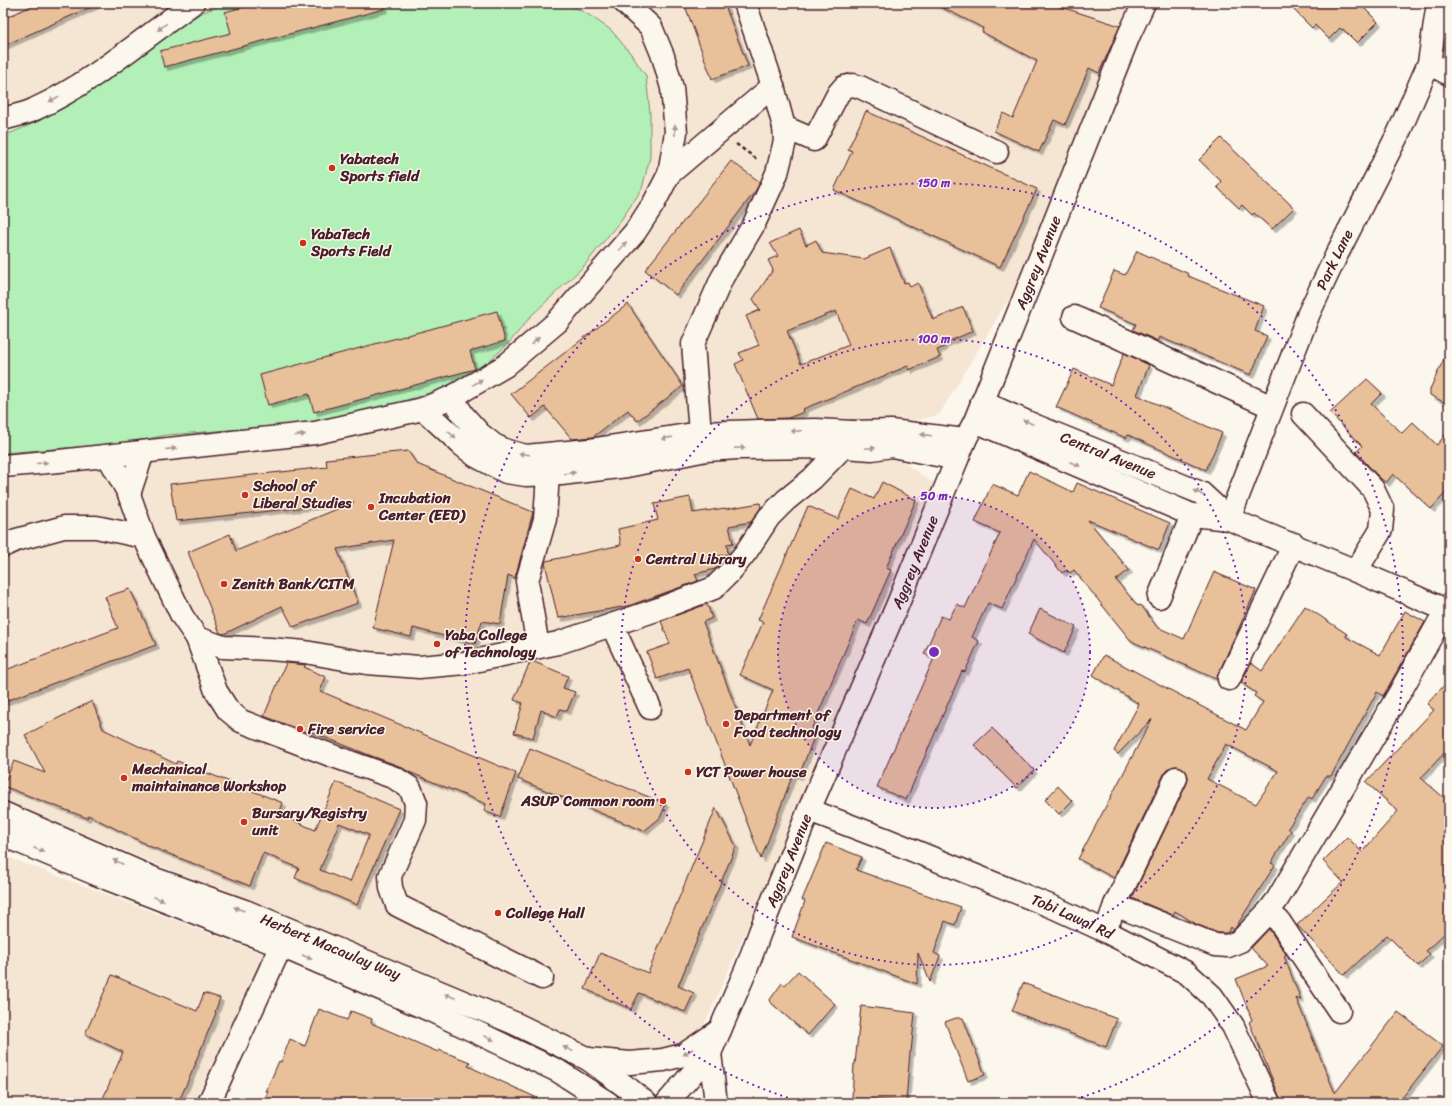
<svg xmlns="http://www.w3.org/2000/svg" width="1452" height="1106" viewBox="0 0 1452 1106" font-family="Sriracha,sans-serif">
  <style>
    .built { fill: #f5e6d3 }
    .green { fill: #b2f0b7; stroke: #7e8871 }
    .building { fill: #e8c099; stroke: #4a1f2b; fill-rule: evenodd; filter: url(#shadow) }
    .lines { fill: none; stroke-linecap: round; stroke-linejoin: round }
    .minor-casing { stroke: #4a1f2b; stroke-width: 25 }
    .highway-casing { stroke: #4a1f2b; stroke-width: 25 }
    .path { stroke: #4a1f2b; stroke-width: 2.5; stroke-dasharray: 4 3; stroke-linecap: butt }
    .minor { stroke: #fbf7ec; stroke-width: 22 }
    .highway { stroke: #fbf7ec; stroke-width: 22 }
    .oneway { fill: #ab9695 }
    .ring { fill: none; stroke: #7b2cbf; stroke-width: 2; stroke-dasharray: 2 4 }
    .poi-dot { fill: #c8321e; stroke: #fbf7ec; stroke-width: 1.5 }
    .labels { text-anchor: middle; stroke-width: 3; stroke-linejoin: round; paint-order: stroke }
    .poi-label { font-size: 15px; font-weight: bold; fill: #4a1f2b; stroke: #fbf7ec; text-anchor: start }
    .street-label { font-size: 15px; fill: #4a1f2b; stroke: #fbf7ec }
    .centre { fill: #7b2cbf; stroke: #fbf7ec; stroke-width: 2 }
    .ring-label { font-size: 12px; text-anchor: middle; font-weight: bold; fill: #7b2cbf; stroke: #fbf7ec; stroke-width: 3; stroke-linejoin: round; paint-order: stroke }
  </style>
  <defs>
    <filter id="shadow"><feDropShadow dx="3.5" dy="3.5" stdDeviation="0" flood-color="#0004"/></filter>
  </defs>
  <rect width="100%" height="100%" fill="#fbf7ec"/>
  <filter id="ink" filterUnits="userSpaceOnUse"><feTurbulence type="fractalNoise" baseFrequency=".025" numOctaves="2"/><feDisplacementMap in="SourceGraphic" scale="8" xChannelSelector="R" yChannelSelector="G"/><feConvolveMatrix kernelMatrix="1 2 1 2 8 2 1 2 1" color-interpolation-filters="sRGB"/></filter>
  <g filter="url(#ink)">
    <!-- built -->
    <g class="built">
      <path d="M 3,3 L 1139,3 L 1038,250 L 939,415 L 892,427 L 892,454 L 940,488 L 709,1015 L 695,1041 L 652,1056 L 605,1052 L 3,800 Z"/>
      <path d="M 3,855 L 272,957 L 199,1103 L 3,1103 Z"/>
    </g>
    <!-- green -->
    <path class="green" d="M 227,3 L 567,3 L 589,15 L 611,30 L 631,54 L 646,76 L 650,113 L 650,157 L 642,189 L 621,220 L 584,266 L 532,315 L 508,344 L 480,369 L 438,390 L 389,406 L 315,423 L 167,435 L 128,443 L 3,453 L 3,134 L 11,133 L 37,122 L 71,104 L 115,75 L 162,37 L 201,13 Z"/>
    <!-- building -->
    <g class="building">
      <path d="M 38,3 L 100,3 L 3,46 L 3,19 Z"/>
      <path d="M 258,3 L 384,3 L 384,9 L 164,67 L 160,51 L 231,33 L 225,12 Z"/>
      <path d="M 684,3 L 724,3 L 748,66 L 712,79 Z"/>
      <path d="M 933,3 L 1049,3 L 1120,26 L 1099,73 L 1089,68 L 1065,125 L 1054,120 L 1039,152 L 994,131 L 1003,113 L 1013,118 L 1037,61 L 982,32 L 983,28 Z"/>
      <path d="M 1287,3 L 1359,3 L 1378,22 L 1357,43 L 1343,29 L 1342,30 L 1340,28 L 1329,39 L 1315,25 L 1312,28 Z"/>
      <path d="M 866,111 L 1037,189 L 1000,267 L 834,190 L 852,151 L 848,149 Z"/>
      <path d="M 1221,138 L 1294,208 L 1272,229 L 1254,213 L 1252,215 L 1242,205 L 1239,208 L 1217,187 L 1222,182 L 1199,160 Z"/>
      <path d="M 731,161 L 760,182 L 756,190 L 676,295 L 645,270 Z"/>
      <path d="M 799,230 L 806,245 L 816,240 L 822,253 L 864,259 L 890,248 L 904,283 L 908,282 L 910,287 L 918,283 L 933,320 L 963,307 L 973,331 L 943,344 L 944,347 L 937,350 L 940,357 L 909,370 L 908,366 L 803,409 L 804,412 L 788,418 L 758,419 L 735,364 L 743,360 L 739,353 L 759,345 L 746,316 L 760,310 L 753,299 L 773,270 L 768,260 L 778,256 L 770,243 ZM 836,311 L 849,345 L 801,364 L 787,331 Z"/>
      <path d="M 1137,251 L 1189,274 L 1188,276 L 1264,306 L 1255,331 L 1267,336 L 1251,375 L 1159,337 L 1158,341 L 1133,330 L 1136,324 L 1098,308 L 1114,271 L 1125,275 Z"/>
      <path d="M 628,304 L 683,386 L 637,421 L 628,410 L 593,437 L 572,439 L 545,407 L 531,418 L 511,394 Z"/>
      <path d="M 497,311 L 505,341 L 470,351 L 475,369 L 314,412 L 309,394 L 268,405 L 260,375 Z"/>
      <path d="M 1449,348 L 1449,405 L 1430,395 L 1430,389 Z"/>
      <path d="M 1124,353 L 1149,365 L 1137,395 L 1222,433 L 1206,470 L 1128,435 L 1126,438 L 1056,407 L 1074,369 L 1111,385 Z"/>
      <path d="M 1367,379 L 1382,393 L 1371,404 L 1402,433 L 1413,422 L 1437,445 L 1449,430 L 1449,489 L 1431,509 L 1393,474 L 1386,483 L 1376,474 L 1356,452 L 1362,446 L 1330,413 Z"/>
      <path d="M 408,451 L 417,464 L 533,512 L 515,578 L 508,575 L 500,624 L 482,621 L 475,644 L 413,628 L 411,637 L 373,628 L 394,540 L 337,549 L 358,603 L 293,627 L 282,606 L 224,634 L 220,633 L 188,552 L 230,534 L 236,551 L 354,502 L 176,521 L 170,484 L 327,467 L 326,459 Z"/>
      <path d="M 1029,471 L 1073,492 L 1077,483 L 1170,523 L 1159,550 L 1088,520 L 1129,570 L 1116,580 L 1138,606 L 1141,605 L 1157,627 L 1184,639 L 1214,572 L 1256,590 L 1216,679 L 1131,641 L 1074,570 L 1070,573 L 1067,570 L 1062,573 L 1034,539 L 1002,609 L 988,603 L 972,637 L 979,641 L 965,672 L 962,671 L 906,800 L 877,787 L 934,658 L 924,654 L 941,616 L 949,619 L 957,604 L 965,608 L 1000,533 L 975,522 L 992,484 L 1018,495 Z"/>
      <path d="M 882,482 L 916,500 L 886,568 L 891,570 L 867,624 L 858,620 L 811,730 L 816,732 L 799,776 L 793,774 L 761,859 L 688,668 L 657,679 L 647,652 L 670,644 L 661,621 L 707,604 L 712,618 L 703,622 L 750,745 L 773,690 L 740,675 L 763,622 L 758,620 L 808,506 L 838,519 L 852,489 L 874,499 Z"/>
      <path d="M 690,497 L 693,513 L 725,508 L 725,509 L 760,503 L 761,507 L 751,522 L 729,526 L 733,543 L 727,544 L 728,554 L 718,556 L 720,565 L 715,569 L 695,574 L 698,581 L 628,606 L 558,618 L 545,563 L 546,561 L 621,545 L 618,529 L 658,520 L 654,504 Z"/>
      <path d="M 130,589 L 156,645 L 3,702 L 3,671 L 118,628 L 105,597 Z"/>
      <path d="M 1305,606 L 1347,634 L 1346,637 L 1380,655 L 1405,611 L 1425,622 L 1383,696 L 1377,692 L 1331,776 L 1326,776 L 1312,799 L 1309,797 L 1288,828 L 1291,831 L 1271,863 L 1275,865 L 1234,930 L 1231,927 L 1227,933 L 1218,933 L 1196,924 L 1175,911 L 1173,915 L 1132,898 L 1187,783 L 1188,777 L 1186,771 L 1181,767 L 1175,766 L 1169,768 L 1165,772 L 1114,878 L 1078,859 L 1152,719 L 1118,754 L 1114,751 L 1139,704 L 1093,675 L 1104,655 L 1246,730 L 1263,702 L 1254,696 L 1256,693 L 1241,683 L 1251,663 L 1262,671 ZM 1226,744 L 1278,771 L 1256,804 L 1207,779 Z"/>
      <path d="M 1040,609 L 1076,627 L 1064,653 L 1028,634 Z"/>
      <path d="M 532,661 L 568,676 L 563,688 L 575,692 L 567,711 L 560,709 L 557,717 L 541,710 L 533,738 L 514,733 L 523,703 L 514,700 L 530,662 Z"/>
      <path d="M 286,663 L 306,665 L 304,667 L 326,677 L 320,691 L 516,773 L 500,817 L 484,811 L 486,804 L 409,772 L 399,766 L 369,755 L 309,731 L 308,733 L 264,716 Z"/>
      <path d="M 1449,680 L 1449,748 L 1421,778 L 1449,802 L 1449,929 L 1426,951 L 1430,954 L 1418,966 L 1387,935 L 1344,975 L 1297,925 L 1343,882 L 1323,861 L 1347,837 L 1362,852 L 1398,811 L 1366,782 L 1434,710 L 1427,704 Z"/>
      <path d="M 92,701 L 103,729 L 176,764 L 177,761 L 283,803 L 279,814 L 315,830 L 336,782 L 399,809 L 357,905 L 295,878 L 299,868 L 263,853 L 250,886 L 144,844 L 144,843 L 88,815 L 87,818 L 3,786 L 14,761 L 45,773 L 25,735 ZM 339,823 L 369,835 L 350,882 L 320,870 Z"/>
      <path d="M 992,728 L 1034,770 L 1017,788 L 974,745 Z"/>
      <path d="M 530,748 L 666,804 L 660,818 L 644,831 L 518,779 Z"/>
      <path d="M 1058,786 L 1072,801 L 1059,814 L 1045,800 Z"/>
      <path d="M 716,808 L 736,846 L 678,986 L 694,993 L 685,1012 L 639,993 L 631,1009 L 585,989 L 600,953 L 648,973 Z"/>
      <path d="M 826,843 L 862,857 L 856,870 L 961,907 L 955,925 L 945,921 L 934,953 L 940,956 L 930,982 L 918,953 L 917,984 L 792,937 L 805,901 L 802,900 Z"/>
      <path d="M 1269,929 L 1286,954 L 1284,956 L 1301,1000 L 1296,998 L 1335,1093 L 1398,1012 L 1443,1046 L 1398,1103 L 1282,1103 L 1249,1022 L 1252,1020 L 1236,979 L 1268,966 L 1251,948 Z"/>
      <path d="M 798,971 L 835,1004 L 808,1035 L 769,1001 L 782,983 L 785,985 Z"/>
      <path d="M 112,975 L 197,1011 L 204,993 L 220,998 L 215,1012 L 216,1013 L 195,1063 L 196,1063 L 178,1103 L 101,1103 L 123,1052 L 85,1034 Z"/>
      <path d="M 1023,983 L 1117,1019 L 1106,1047 L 1012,1011 Z"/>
      <path d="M 861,1006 L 915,1013 L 911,1052 L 910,1052 L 906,1102 L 852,1098 L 854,1064 L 855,1064 Z"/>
      <path d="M 319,1009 L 347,1020 L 351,1011 L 372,1019 L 371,1023 L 438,1052 L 439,1050 L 470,1062 L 468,1066 L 548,1103 L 263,1103 L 268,1091 L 266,1091 L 279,1061 L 281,1062 L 290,1039 L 305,1046 Z"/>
      <path d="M 956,1018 L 963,1018 L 985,1075 L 968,1081 L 945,1022 Z"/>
    </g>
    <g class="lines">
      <defs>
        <g id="minor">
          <path d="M 1429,63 L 1449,74"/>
          <path d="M 3,119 C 13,116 26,114 35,109 C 93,82 141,40 193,3"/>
          <path d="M 784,127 L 814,140 L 838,94 L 844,87 L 853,85 L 860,87 L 997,152"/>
          <path d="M 669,174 L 773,86"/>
          <path d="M 1074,317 L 1272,407"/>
          <path d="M 452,397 L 463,415 L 480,434 L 494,445 L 507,451 L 526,456 L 589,450 L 700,433 L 759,431 L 816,430 L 853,432 L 891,431 L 965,440"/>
          <path id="s1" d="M 982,402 L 1036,426 L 1201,493 L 1229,519"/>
          <path d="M 423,409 L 462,445 L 476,456 L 506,472 L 526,475 L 561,474 L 627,466 L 706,450 L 738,448 L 843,447 L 872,449 L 892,446 L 957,459"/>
          <path d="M 1303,414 L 1373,489 L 1383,510 L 1381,530 L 1356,571"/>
          <path d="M 975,421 L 1192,515 L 1229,519 L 1356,571 L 1446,610 L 1449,614"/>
          <path d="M 705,448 L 700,433 L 693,344 L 722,278 L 754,224 L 771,187 L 777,173 L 785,141 L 784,127 L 773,86 L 745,3"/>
          <path d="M 108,456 L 129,494 L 144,537 L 182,616 L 197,638 L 223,647 L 270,649 L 305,652 L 367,663 L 419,667 L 465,663 L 558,643 L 656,610 L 714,588 L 730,572 L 746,552 L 769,517 L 786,500 L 812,479 L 843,447 L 853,432"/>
          <path d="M 3,466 L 59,461 L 315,433 L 423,409 L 452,397 L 505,366 L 557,322 L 635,232 L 654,203 L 669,174 L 676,132 L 672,88 L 663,56 L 651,27 L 625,3"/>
          <path d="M 129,494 L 143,452"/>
          <path id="s2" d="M 1229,519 L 1309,313 L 1336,256 L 1399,132 L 1429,63 L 1438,3"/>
          <path d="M 3,546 L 16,540 L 64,527 L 96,527 L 144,537"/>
          <path d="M 1159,597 L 1192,515"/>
          <path d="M 612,625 L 650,708"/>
          <path d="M 197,638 L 216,691 L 228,710 L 241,721 L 333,756 L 395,778 L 410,788 L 416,803 L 415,820 L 390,876 L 391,888 L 397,905 L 542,978"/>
          <path d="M 538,647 L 527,581 L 545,519 L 548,475"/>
          <path d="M 1229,679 L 1294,544"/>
          <path id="s3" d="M 809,810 L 885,839 L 1055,908 L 1105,931 L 1187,973 L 1212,996 L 1233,1026 L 1269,1103"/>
          <path d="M 1115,905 L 1215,945 L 1228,946 L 1240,941 L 1268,912"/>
          <path d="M 1110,919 L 1115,905 L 1176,778"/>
          <path d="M 1339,1011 L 1279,921 L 1268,912 L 1277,900 L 1400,692 L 1446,610"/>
          <path d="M 710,1053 L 716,1103"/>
          <path d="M 209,1103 L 281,946"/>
          <path id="s4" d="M 667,1103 L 710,1053 L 746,970 L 760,932 L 809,810 L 897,606 L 965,440 L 975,421 L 1129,35 L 1144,3"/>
        </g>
        <g id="highway">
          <path id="s5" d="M 3,813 L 155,879 L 245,911 L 514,1023 L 588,1059 L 629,1089 L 646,1103"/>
          <path d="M 3,835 L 108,879 L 281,946 L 432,1011 L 558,1071 L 608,1103"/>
          <path d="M 588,1059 L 630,1063 L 663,1060 L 683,1055 L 720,1030"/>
        </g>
      </defs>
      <!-- minor casing -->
      <use href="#minor" class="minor-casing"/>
      <!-- highway casing -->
      <use href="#highway" class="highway-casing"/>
      <!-- path -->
      <path class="path" d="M 736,144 L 758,160"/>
      <!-- minor -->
      <use href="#minor" class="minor"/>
      <!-- highway -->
      <use href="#highway" class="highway"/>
    </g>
    <!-- one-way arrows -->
    <defs><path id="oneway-solid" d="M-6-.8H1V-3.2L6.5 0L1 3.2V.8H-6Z"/></defs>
    <g class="oneway">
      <use href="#oneway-solid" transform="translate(162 27) rotate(142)"/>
      <use href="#oneway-solid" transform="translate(54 99) rotate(151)"/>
      <use href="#oneway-solid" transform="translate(675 130) rotate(-89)"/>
      <use href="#oneway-solid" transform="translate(623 246) rotate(-49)"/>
      <use href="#oneway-solid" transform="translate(535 341) rotate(-40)"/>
      <use href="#oneway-solid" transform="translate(478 382) rotate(-30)"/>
      <use href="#oneway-solid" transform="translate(1028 422) rotate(-156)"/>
      <use href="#oneway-solid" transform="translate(796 431) rotate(179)"/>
      <use href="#oneway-solid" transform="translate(300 435) rotate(-7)"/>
      <use href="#oneway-solid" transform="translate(452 435) rotate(43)"/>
      <use href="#oneway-solid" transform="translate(926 435) rotate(-173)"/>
      <use href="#oneway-solid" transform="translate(667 438) rotate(172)"/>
      <use href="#oneway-solid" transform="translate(740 448) rotate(-1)"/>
      <use href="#oneway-solid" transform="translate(870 448) rotate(-1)"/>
      <use href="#oneway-solid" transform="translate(171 449) rotate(-5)"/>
      <use href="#oneway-solid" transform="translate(524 454) rotate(-173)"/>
      <use href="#oneway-solid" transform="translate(42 463) rotate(-5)"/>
      <use href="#oneway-solid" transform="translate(1075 464) rotate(23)"/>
      <use href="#oneway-solid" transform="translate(570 473) rotate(-7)"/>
      <use href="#oneway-solid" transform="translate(1199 493) rotate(-150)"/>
      <use href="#oneway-solid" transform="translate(39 850) rotate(23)"/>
      <use href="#oneway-solid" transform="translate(118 862) rotate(-156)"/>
      <use href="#oneway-solid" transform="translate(159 899) rotate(21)"/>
      <use href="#oneway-solid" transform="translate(239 909) rotate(-160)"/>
      <use href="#oneway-solid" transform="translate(307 957) rotate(23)"/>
      <use href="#oneway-solid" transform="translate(450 996) rotate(-157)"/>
      <use href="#oneway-solid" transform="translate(489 1038) rotate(25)"/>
      <use href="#oneway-solid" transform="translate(568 1049) rotate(-154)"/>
      <use href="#oneway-solid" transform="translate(688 1052) rotate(147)"/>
    </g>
  </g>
  <!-- distance rings -->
  <circle cx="934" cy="652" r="156" fill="#7b2cbf" fill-opacity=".12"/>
  <g class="ring">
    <circle cx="934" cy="652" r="156"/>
    <circle cx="934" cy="652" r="313"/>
    <path d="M805 1103A469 469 0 1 1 1063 1103"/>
  </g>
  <!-- markers -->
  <g class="poi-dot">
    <circle cx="332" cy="168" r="4"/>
    <circle cx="303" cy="243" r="4"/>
    <circle cx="245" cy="495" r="4"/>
    <circle cx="371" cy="507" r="4"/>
    <circle cx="638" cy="559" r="4"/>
    <circle cx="224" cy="584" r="4"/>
    <circle cx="437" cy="644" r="4"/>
    <circle cx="726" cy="724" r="4"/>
    <circle cx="300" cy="729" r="4"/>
    <circle cx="688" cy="772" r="4"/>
    <circle cx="124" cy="778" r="4"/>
    <circle cx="663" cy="801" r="4"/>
    <circle cx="244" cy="822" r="4"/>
    <circle cx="498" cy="913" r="4"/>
  </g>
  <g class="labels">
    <!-- poi labels -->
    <g class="poi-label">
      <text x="340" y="164">Yabatech<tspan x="340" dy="17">Sports field</tspan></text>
      <text x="311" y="239">YabaTech<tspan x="311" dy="17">Sports Field</tspan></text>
      <text x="253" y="491">School of<tspan x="253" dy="17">Liberal Studies</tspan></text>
      <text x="379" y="503">Incubation<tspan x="379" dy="17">Center (EED)</tspan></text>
      <text x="646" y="564">Central Library</text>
      <text x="232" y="589">Zenith Bank/CITM</text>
      <text x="445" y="640">Yaba College<tspan x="445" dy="17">of Technology</tspan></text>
      <text x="734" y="720">Department of<tspan x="734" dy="17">Food technology</tspan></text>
      <text x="308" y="734">Fire service</text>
      <text x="132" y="774">Mechanical<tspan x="132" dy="17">maintainance Workshop</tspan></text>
      <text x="696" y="777">YCT Power house</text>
      <text x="655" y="806" text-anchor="end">ASUP Common room</text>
      <text x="252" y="818">Bursary/Registry<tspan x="252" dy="17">unit</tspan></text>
      <text x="506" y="918">College Hall</text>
    </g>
    <!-- street labels -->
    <g class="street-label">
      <text dy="5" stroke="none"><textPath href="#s2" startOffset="280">Park Lane</textPath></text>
      <text dy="5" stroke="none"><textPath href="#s4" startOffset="922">Aggrey Avenue</textPath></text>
      <text dy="5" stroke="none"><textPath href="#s1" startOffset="137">Central Avenue</textPath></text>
      <text dy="5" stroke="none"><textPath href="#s4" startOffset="598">Aggrey Avenue</textPath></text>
      <text dy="5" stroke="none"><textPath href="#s4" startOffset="274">Aggrey Avenue</textPath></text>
      <text dy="5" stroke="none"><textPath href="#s3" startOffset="284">Tobi Lawal Rd</textPath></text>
      <text dy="5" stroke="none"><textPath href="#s5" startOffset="354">Herbert Macaulay Way</textPath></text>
    </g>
  </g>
  <circle cx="934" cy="652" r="6" class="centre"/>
  <g class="ring-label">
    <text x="934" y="187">150 m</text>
    <text x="934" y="343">100 m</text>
    <text x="934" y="500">50 m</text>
  </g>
  <!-- margin -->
  <rect width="1452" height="1106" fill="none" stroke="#fbf7ec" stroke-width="16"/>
  <rect x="8" y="8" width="1436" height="1090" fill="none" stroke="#4a1f2b" stroke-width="1.5" filter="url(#ink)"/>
</svg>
